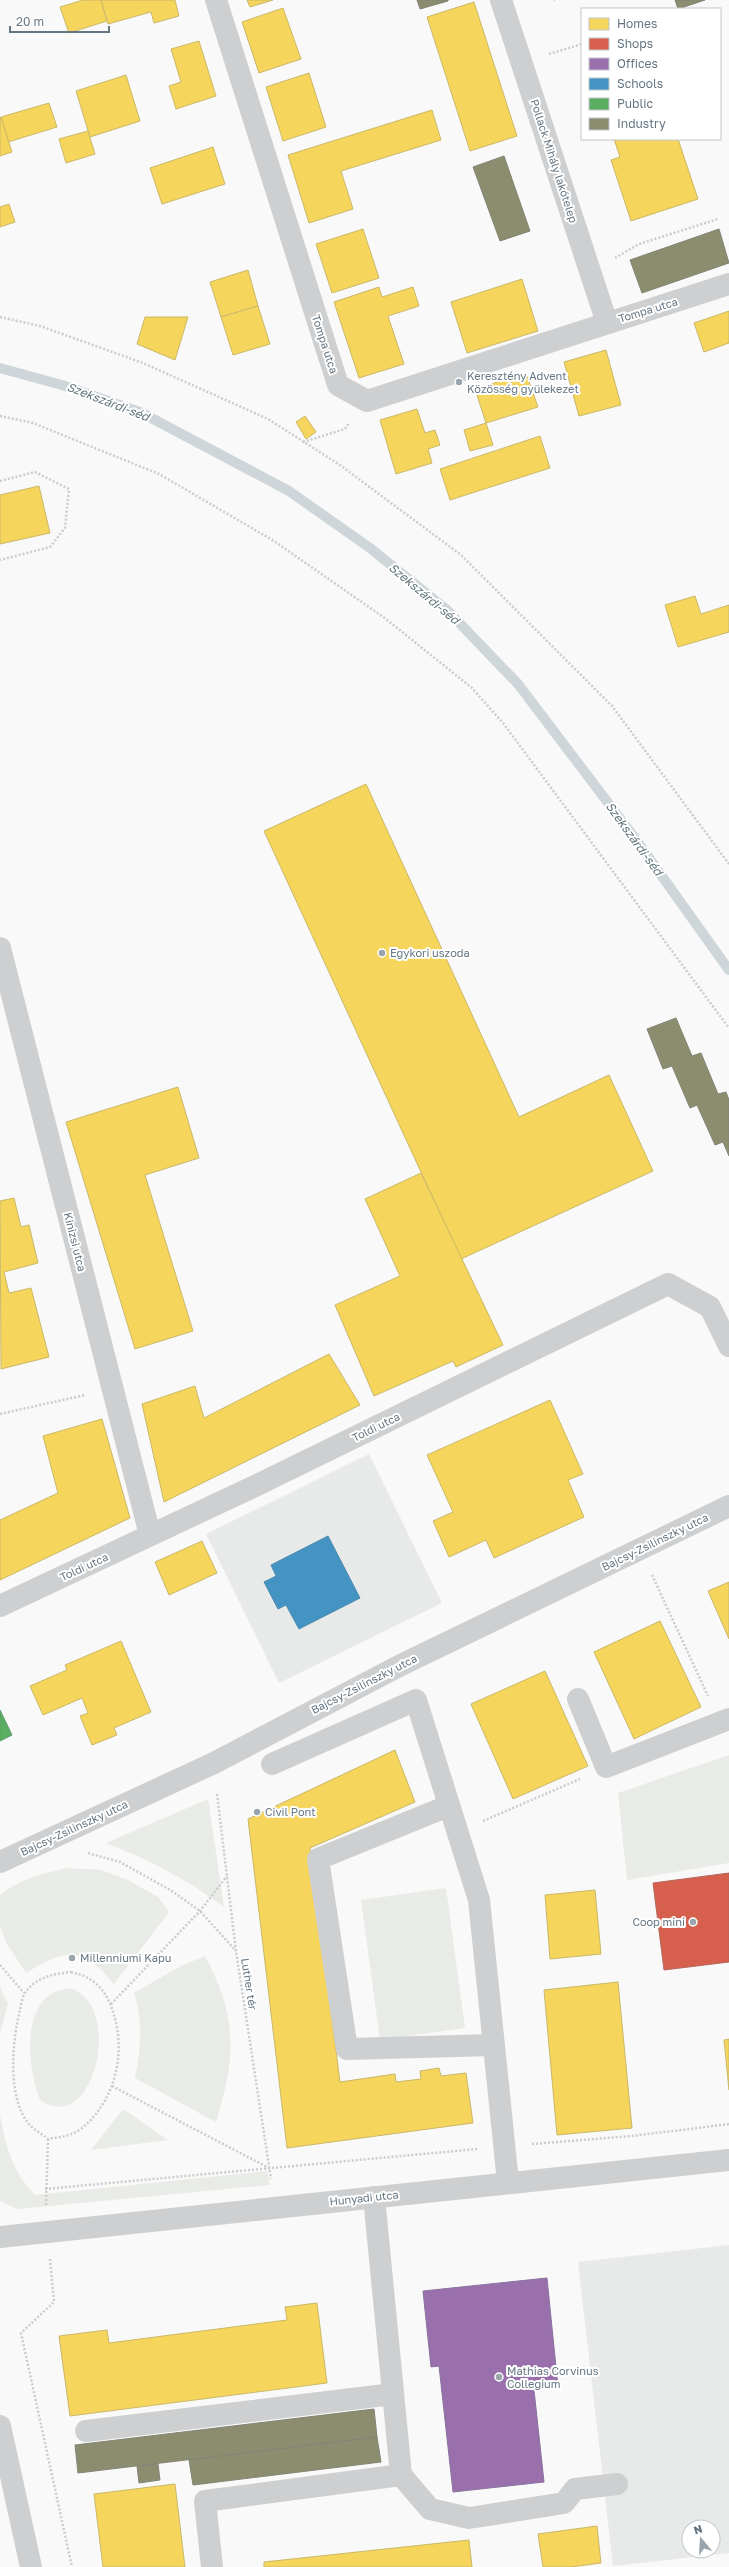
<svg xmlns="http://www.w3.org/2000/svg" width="729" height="2567" viewBox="0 0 729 2567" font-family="'Golos Text',sans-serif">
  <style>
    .built { fill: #e8e9e9; fill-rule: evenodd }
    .green { fill: #e8ebe6 }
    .homes { fill: #f6d55c; stroke: #cab868 }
    .shops { fill: #d6604d; stroke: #b4675d }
    .offices { fill: #9970ab; stroke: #89729f }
    .schools { fill: #4393c3; stroke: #4d8ab0 }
    .public { fill: #5aae61; stroke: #5d9d6b }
    .industry { fill: #8c8c6e; stroke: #808574 }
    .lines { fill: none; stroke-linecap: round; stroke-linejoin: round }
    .stream { stroke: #ced6d9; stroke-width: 10 }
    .path { stroke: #cbcccd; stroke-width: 2.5; stroke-dasharray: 2 2; stroke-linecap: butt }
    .minor { stroke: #cecfd0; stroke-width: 22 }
    .poi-dot { fill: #99a4ac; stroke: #fff; stroke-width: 1.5 }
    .labels { text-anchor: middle; stroke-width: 4; stroke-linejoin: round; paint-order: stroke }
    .street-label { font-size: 11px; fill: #657683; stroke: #fff }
    .poi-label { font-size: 11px; fill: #657683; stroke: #fff; text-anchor: start }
    .water-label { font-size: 12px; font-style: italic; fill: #60757c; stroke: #fff }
  </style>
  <rect width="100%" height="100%" fill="#f9f9f9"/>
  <!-- built -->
  <g class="built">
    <path d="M 369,1454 L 442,1603 L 279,1683 L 206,1534 Z"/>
    <path d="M 729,2245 L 729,2553 L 613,2566 L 578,2262 ZM 689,2527 L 713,2527 L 713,2551 L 689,2551 Z"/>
  </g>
  <!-- green -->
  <g class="green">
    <path d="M 729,1755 L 729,1863 L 627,1880 L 618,1793 Z"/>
    <path d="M 208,1799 L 224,1907 C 187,1879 149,1860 106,1843 Z"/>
    <path d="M 66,1868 L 101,1870 L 128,1880 L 158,1897 L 169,1912 L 114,1984 C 83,1946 66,1948 26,1973 L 7,1944 L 0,1926 L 0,1895 C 19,1879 42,1874 66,1868 Z"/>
    <path d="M 446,1888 L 465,2028 L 380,2040 L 361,1900 Z"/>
    <path d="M 205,1956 C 238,2018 236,2057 216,2122 L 135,2078 C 141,2048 143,2023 134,1993 L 181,1966 Z"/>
    <path d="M 0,1987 L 8,2004 L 0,2033 Z"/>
    <path d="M 69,1988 C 125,2002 95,2138 40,2100 C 29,2072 21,2014 51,1994 C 56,1991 63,1990 69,1988 Z"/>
    <path d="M 123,2109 L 168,2140 L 91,2150 Z"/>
    <path d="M 0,2115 C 6,2147 12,2171 35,2195 L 267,2171 L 270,2185 L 17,2209 L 0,2201 Z"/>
  </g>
  <!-- homes -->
  <g class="homes">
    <path d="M 83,0 L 101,0 L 107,21 L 69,33 L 60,7 Z"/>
    <path d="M 101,0 L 175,0 L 179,16 L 154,23 L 151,12 L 108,24 Z"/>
    <path d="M 247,0 L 273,0 L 250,7 Z"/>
    <path d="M 474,2 L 517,136 L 470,151 L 427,17 Z"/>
    <path d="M 283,8 L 301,59 L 259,73 L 242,22 Z"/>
    <path d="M 199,41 L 216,96 L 176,109 L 169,86 L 181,82 L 171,49 Z"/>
    <path d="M 309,73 L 326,127 L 283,141 L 266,87 Z"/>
    <path d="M 126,75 L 140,121 L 90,137 L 76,91 Z"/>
    <path d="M 49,103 L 57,127 L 8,142 L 1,117 Z"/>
    <path d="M 432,110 L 441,140 L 341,171 L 353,209 L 309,223 L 288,155 Z"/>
    <path d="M 1,117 L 12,152 L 0,156 L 0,118 Z"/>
    <path d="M 88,131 L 95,154 L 66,163 L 59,139 Z"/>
    <path d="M 614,139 L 678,139 L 698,199 L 631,221 L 611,160 L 620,157 Z"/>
    <path d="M 213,147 L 225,184 L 162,204 L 150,168 Z"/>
    <path d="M 9,204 L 15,222 L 0,227 L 0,207 Z"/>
    <path d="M 363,229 L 379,278 L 332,293 L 316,244 Z"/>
    <path d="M 248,270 L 258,306 L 221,317 L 210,282 Z"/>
    <path d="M 522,279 L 538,331 L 467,353 L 451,302 Z"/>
    <path d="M 379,287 L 382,297 L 413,287 L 419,306 L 388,316 L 404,364 L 359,378 L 334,302 Z"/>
    <path d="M 258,306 L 270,344 L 233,355 L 221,317 Z"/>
    <path d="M 729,311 L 729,343 L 704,352 L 694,323 Z"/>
    <path d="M 145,317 L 188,317 L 175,360 L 137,344 Z"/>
    <path d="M 606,350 L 621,405 L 579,416 L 564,362 Z"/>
    <path d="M 526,373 L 538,407 L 486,423 L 475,389 Z"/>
    <path d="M 417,409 L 425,433 L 435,430 L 440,445 L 428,449 L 432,463 L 396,474 L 380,420 Z"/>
    <path d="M 305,416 L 316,432 L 306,439 L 296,422 Z"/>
    <path d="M 486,423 L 493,445 L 470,451 L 464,430 Z"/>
    <path d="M 540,436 L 550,468 L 450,500 L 440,469 Z"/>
    <path d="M 39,486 L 50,533 L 0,544 L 0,495 Z"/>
    <path d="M 695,596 L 701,614 L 729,605 L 729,632 L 678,647 L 665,605 Z"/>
    <path d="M 366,784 L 519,1117 L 609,1075 L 653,1171 L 461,1259 L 264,831 Z"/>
    <path d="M 178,1087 L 199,1158 L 145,1175 L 193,1331 L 135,1349 L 66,1122 Z"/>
    <path d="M 421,1173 L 503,1345 L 456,1367 L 453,1361 L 374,1396 L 335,1305 L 400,1276 L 365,1199 Z"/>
    <path d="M 14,1198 L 21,1227 L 29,1225 L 38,1263 L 4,1272 L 9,1293 L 31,1288 L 49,1357 L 1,1369 L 0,1201 Z"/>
    <path d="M 329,1354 L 360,1405 L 164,1502 L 142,1404 L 195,1386 L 204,1418 Z"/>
    <path d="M 550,1400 L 583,1474 L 568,1480 L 584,1517 L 494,1558 L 486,1540 L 449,1557 L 433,1521 L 453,1512 L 427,1455 Z"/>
    <path d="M 102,1419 L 130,1518 L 0,1580 L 0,1520 L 58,1493 L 43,1436 Z"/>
    <path d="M 202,1541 L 217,1573 L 169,1595 L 155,1562 Z"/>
    <path d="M 729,1582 L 729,1639 L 708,1591 Z"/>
    <path d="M 660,1621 L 701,1707 L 634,1739 L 594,1652 Z"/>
    <path d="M 121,1641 L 151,1712 L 114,1728 L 117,1735 L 92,1745 L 80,1716 L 88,1713 L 82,1698 L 43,1715 L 30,1686 L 67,1670 L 65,1665 Z"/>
    <path d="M 545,1671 L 588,1766 L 513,1799 L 471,1704 Z"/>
    <path d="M 395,1750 L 415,1802 L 310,1848 L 340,2082 L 395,2074 L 396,2082 L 421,2079 L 420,2071 L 439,2068 L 441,2076 L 466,2073 L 473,2123 L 287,2148 L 248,1819 Z"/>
    <path d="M 595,1890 L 601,1954 L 550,1959 L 545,1895 Z"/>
    <path d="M 618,1982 L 632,2128 L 557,2135 L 544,1990 Z"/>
    <path d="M 729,2039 L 729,2090 L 724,2040 Z"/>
    <path d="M 317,2303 L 327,2383 L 70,2416 L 59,2336 L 107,2330 L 109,2343 L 287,2320 L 285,2307 Z"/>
    <path d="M 175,2484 L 185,2567 L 103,2567 L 94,2494 Z"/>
    <path d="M 597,2526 L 601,2563 L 571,2567 L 543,2567 L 538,2534 Z"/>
    <path d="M 469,2540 L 472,2567 L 264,2567 L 264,2562 Z"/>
  </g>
  <!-- shops -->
  <path class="shops" d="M 729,1873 L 729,1962 L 664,1970 L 653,1883 Z"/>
  <!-- offices -->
  <path class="offices" d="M 547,2278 L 558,2387 L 534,2390 L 544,2482 L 453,2492 L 439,2366 L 431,2367 L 423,2291 Z"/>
  <!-- schools -->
  <path class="schools" d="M 328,1536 L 360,1598 L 299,1629 L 286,1605 L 278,1609 L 264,1582 L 276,1576 L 271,1565 Z"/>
  <!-- public -->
  <path class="public" d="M 0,1710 L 12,1735 L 0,1741 Z"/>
  <!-- industry -->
  <g class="industry">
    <path d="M 417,0 L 448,0 L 448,1 L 420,9 Z"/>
    <path d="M 675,0 L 705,0 L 678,9 Z"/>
    <path d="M 504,156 L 530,231 L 500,241 L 473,167 Z"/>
    <path d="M 719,229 L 729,263 L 642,293 L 630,260 Z"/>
    <path d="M 676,1018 L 692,1056 L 701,1053 L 718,1094 L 726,1092 L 729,1100 L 729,1156 L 723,1142 L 715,1145 L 697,1105 L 690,1108 L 672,1066 L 663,1069 L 647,1029 Z"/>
    <path d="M 374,2409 L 377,2437 L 78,2473 L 75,2445 Z"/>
    <path d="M 377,2437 L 381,2462 L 193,2485 L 189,2460 Z"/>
    <path d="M 158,2464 L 160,2480 L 139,2483 L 137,2466 Z"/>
  </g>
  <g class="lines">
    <!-- stream -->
    <path class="stream" d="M 0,368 L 62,385 L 140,412 L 289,491 L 370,548 L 447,610 L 518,684 L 634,837 L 729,970"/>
    <!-- path -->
    <g class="path">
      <path d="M 554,0 L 555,0"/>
      <path d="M 549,54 L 582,44"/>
      <path d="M 615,258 L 639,244 L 718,219"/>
      <path d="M 0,317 L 40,326 L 143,363 L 268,419 L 340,465 L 461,555 L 612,706 L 729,864"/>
      <path d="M 0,416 L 33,423 L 159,474 L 274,541 L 386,619 L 472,688 L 503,723 L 729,1028"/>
      <path d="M 303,442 L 345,429 L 349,423"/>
      <path d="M 0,481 L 35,472 L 69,489 L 65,528 L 50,547 L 0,560"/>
      <path d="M 0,1414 L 85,1395"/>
      <path d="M 652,1575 L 708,1696"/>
      <path d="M 217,1794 L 236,1951 L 271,2179"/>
      <path d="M 483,1821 L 580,1779"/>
      <path d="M 88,1853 L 120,1862 L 172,1891 L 200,1911 L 236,1951"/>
      <path d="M 0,1965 L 24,1993"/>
      <path d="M 71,1972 C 77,1974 83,1975 88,1978 C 102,1986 110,2000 114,2015 C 126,2054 115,2101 82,2128 C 73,2136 60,2137 48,2139 C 42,2134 34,2130 29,2124 C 7,2098 12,2041 20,2010 C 21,2005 22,1997 25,1993 C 36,1977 53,1974 71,1972 Z"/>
      <path d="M 111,2004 L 200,1911 L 227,1876"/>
      <path d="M 112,2086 L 269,2168"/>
      <path d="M 532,2144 L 632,2136 L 729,2124"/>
      <path d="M 45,2189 L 477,2149"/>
      <path d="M 46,2205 L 48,2139"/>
      <path d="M 50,2259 L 54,2302 L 21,2333 L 72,2567"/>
    </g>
    <!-- minor -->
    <g class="minor">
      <path d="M 216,0 L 338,385 L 367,401 L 729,284"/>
      <path d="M 501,0 L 607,323"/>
      <path d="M 0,948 L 150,1535"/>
      <path d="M 0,1606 L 255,1486 L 668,1284 L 710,1307 L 729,1346"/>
      <path d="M 578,1699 L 606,1767 L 729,1719"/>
      <path d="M 272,1764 L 416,1700 L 479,1900 L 508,2182"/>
      <path d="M 448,1806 L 318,1859 L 347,2049 L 493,2045"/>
      <path d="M 0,1862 L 214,1763 L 401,1665 L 729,1506"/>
      <path d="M 0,2237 L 729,2160"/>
      <path d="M 0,2426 L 31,2567"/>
      <path d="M 86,2431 L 393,2394"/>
      <path d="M 401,2475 L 430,2509 L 469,2518 L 564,2503 L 575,2489 L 617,2484"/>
      <path d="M 212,2567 L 205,2501 L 401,2475 L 374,2197"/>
    </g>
  </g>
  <!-- markers -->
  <g class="poi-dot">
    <circle cx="459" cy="382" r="4"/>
    <circle cx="382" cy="953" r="4"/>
    <circle cx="257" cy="1812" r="4"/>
    <circle cx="693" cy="1922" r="4"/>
    <circle cx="72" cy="1958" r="4"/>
    <circle cx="499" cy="2377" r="4"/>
  </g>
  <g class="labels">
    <!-- street labels -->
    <g class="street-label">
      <text transform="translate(554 161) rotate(72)" y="4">Pollack Mihály lakótelep</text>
      <text transform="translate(648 310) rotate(-17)" y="4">Tompa utca</text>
      <text transform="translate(325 344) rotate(72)" y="4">Tompa utca</text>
      <text transform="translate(75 1242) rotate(76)" y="4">Kinizsi utca</text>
      <text transform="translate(376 1427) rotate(-26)" y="4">Toldi utca</text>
      <text transform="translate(655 1542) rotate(-26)" y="4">Bajcsy-Zsilinszky utca</text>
      <text transform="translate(84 1567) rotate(-25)" y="4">Toldi utca</text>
      <text transform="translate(364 1684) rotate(-27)" y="4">Bajcsy-Zsilinszky utca</text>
      <text transform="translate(74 1828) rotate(-25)" y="4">Bajcsy-Zsilinszky utca</text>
      <text transform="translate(249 1984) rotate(81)" y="4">Luther tér</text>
      <text transform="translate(364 2198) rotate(-6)" y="4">Hunyadi utca</text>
    </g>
    <!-- poi labels -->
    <g class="poi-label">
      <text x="467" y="380">Keresztény Advent<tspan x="467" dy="13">Közösség gyülekezet</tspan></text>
      <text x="390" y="957">Egykori uszoda</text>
      <text x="265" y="1816">Civil Pont</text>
      <text x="685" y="1926" text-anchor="end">Coop mini</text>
      <text x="80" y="1962">Millenniumi Kapu</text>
      <text x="507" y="2375">Mathias Corvinus<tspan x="507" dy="13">Collegium</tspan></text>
    </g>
    <!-- water labels -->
    <g class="water-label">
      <text transform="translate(108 402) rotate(21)" y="4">Szekszárdi-séd</text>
      <text transform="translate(424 594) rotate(40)" y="4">Szekszárdi-séd</text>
      <text transform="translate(634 839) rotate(54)" y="4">Szekszárdi-séd</text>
    </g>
  </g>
  <!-- legend -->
  <rect x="581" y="8" width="140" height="132" fill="#ffffff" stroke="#c1c8cd"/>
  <rect x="589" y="18" width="20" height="12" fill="#f6d55c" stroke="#c1c8cd"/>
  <text x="617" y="28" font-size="12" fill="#657683">Homes</text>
  <rect x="589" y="38" width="20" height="12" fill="#d6604d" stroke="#c1c8cd"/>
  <text x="617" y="48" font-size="12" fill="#657683">Shops</text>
  <rect x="589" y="58" width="20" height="12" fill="#9970ab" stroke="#c1c8cd"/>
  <text x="617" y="68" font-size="12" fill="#657683">Offices</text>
  <rect x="589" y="78" width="20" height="12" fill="#4393c3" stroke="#c1c8cd"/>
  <text x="617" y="88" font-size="12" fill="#657683">Schools</text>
  <rect x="589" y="98" width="20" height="12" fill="#5aae61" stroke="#c1c8cd"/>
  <text x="617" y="108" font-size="12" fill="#657683">Public</text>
  <rect x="589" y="118" width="20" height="12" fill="#8c8c6e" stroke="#c1c8cd"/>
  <text x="617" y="128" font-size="12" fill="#657683">Industry</text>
  <!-- north arrow -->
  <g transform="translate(701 2539) rotate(342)"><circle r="19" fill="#ffffff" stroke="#c1c8cd"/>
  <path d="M0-3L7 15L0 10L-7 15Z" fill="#99a4ac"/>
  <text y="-6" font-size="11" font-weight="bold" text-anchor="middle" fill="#657683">N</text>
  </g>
  <!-- scale -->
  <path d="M10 26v6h99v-6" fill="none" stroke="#657683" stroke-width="2"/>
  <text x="16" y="26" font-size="12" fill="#657683" stroke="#ffffff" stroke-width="3" paint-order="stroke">20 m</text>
</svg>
